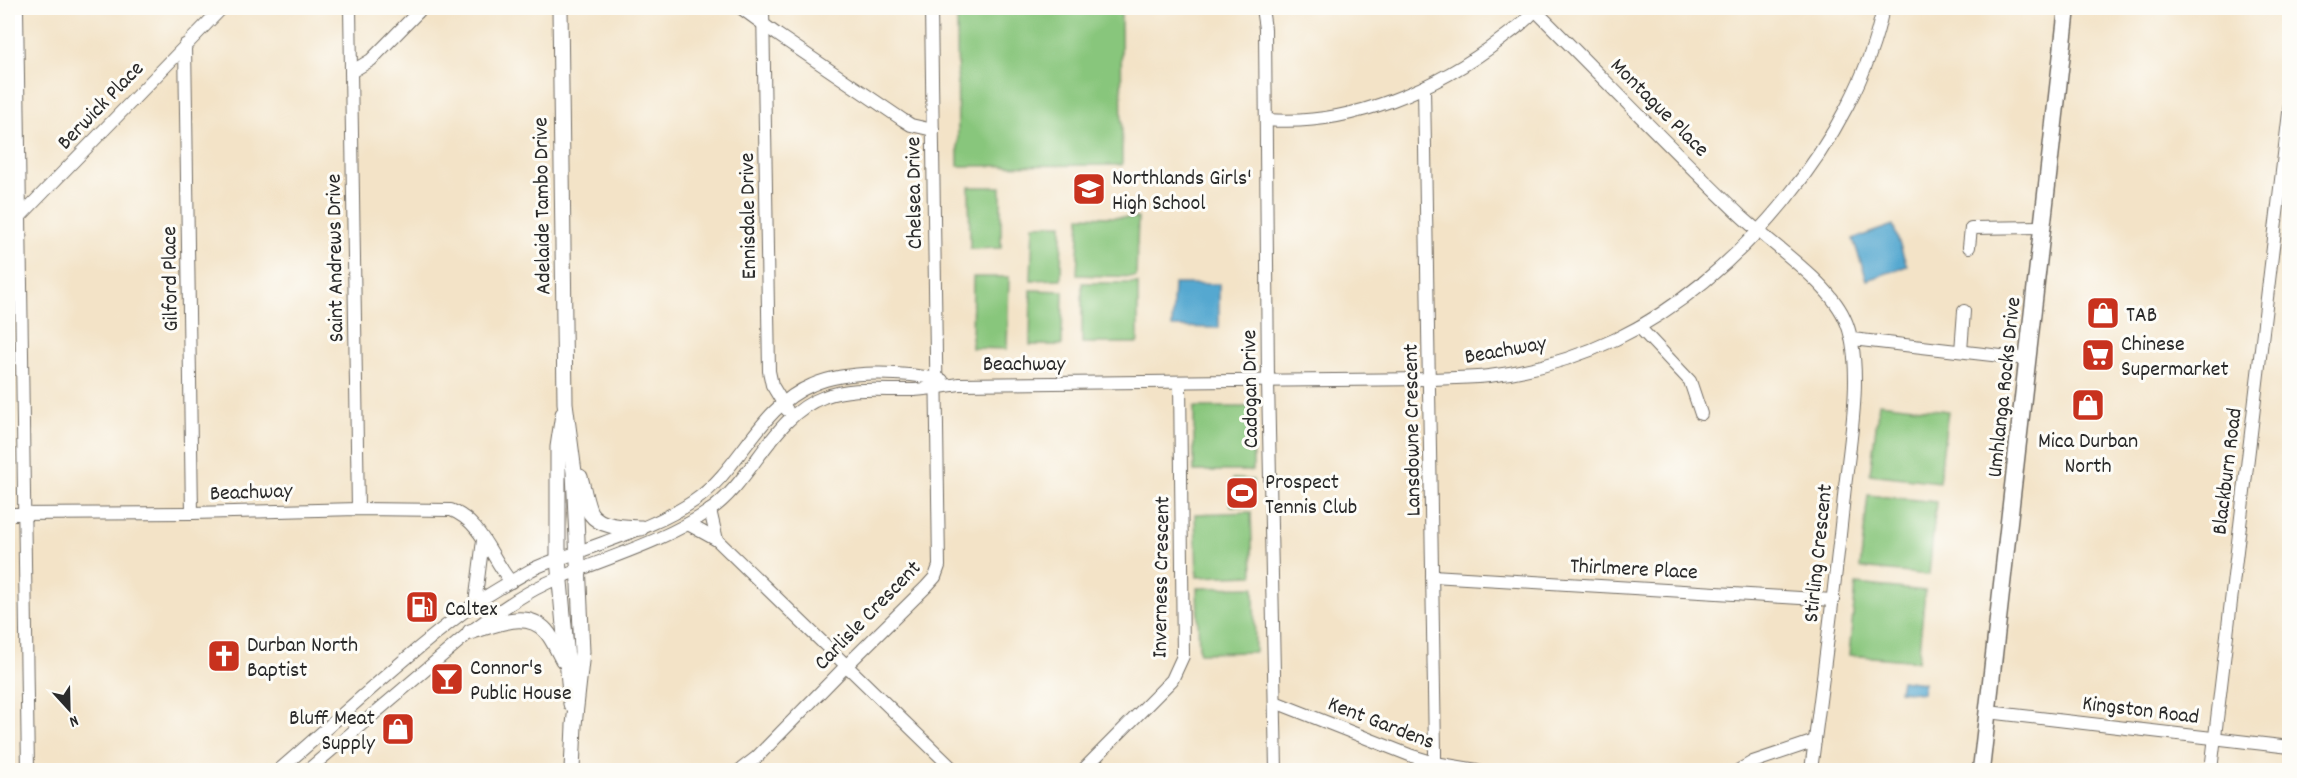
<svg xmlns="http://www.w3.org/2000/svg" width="2297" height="778" viewBox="0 0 2297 778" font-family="Dekko,sans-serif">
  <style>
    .green { fill: #88c67c; stroke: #5a7854; stroke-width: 1.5 }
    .water { fill: #54a8d0; stroke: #406a7e; stroke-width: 1.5 }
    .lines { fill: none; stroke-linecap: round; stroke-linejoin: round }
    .minor-casing { stroke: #716b62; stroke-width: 14 }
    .tertiary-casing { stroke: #716b62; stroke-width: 17 }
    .secondary-casing { stroke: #716b62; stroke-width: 19 }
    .minor { stroke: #fff; stroke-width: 12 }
    .tertiary { stroke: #fff; stroke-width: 15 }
    .secondary { stroke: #fff; stroke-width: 16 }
    .labels { text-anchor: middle; stroke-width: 6; stroke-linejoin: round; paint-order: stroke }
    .street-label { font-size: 22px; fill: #2b2b2b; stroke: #fdfcf7 }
    .poi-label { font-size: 22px; fill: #2b2b2b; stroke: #fdfcf7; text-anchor: start }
  </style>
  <rect width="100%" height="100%" fill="#fdfcf7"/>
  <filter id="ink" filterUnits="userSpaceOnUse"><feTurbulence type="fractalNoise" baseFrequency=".0167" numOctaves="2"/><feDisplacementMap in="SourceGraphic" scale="12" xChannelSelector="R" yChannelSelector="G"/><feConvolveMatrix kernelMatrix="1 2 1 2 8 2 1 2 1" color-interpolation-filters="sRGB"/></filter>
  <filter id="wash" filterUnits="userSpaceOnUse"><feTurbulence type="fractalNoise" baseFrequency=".008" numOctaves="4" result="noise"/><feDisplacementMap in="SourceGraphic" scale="24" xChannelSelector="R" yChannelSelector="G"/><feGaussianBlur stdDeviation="1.35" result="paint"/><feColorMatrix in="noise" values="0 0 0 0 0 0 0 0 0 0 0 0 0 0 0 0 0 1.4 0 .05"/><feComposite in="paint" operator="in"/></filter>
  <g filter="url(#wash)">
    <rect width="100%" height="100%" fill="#f3e3c7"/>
    <!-- green -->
    <g class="green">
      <path d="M 957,8 L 1121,8 L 1122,165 L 958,166 Z"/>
      <path d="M 969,187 L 1001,187 L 1001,248 L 970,249 Z"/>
      <path d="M 1080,216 L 1138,218 L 1136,277 L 1077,275 Z"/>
      <path d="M 1062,224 L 1061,279 L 1031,280 L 1033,225 Z"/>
      <path d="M 973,277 L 1009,277 L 1007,349 L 972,348 Z"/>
      <rect x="1082" y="283" width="56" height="60"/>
      <path d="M 1031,290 L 1063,291 L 1062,345 L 1030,345 Z"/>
      <path d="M 1879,403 L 1948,411 L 1939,482 L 1870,474 Z"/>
      <rect x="1194" y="407" width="59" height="64"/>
      <path d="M 1233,479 L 1253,480 L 1252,506 L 1231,506 Z"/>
      <path d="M 1868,495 L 1936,502 L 1929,575 L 1860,568 Z"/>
      <path d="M 1251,512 L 1253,575 L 1197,577 L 1195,514 Z"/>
      <path d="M 1856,584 L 1925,591 L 1918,661 L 1849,655 Z"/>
      <path d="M 1254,587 L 1255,652 L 1199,653 L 1197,588 Z"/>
    </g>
    <!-- water -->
    <g class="water">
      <path d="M 1893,225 L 1907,266 L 1867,280 L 1853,239 Z"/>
      <path d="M 1174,284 L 1219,284 L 1219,328 L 1172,327 Z"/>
      <path d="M 1901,680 L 1924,683 L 1922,693 L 1899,691 Z"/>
    </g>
  </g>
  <g filter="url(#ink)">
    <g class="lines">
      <defs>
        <g id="minor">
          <path d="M 17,8 L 28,770"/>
          <path d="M 350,8 L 358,509"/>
          <path d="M 741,8 L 778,35 L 903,120 L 911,125 L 933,130"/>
          <path d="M 763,8 L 769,371 L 772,385 L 787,410"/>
          <path d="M 1262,8 L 1265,29 L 1268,381 L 1276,770"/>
          <path d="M 1535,10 C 1604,79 1671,149 1741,216 C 1770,243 1827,281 1844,317 C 1866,362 1849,446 1844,496 C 1835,588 1823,679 1811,770"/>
          <path d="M 185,45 L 192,513"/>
          <path d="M 351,72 L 371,60 L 422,8"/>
          <path d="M 1424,87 L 1435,751 L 1435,763 L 1429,770"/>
          <path d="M 1267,120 C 1350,127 1439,88 1503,38 C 1515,29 1529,19 1537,8"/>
          <path d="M 8,229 L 222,8"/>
          <path d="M 1969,247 L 1971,228 L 2042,227"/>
          <path d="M 1639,327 L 1690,381 L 1701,414"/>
          <path d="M 1852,339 L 2027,359"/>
          <path d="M 1961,351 L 1964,311"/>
          <path d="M 710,510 L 717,540"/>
          <path d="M 8,514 L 192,513 L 358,509 L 451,510 C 482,522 491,558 511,582"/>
          <path d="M 688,524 L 717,540 L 954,770"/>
          <path d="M 1432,576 L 1833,600"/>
          <path d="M 475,604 L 483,540"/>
          <path d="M 1275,702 L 1412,756 L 1435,763 L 1477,770"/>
          <path d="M 1988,712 L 2290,747"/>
          <path d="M 279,770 C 342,716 402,658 469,608 C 488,594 510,582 531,570 C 544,563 559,559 573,554 C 614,538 657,526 694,501 C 740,470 759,407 812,385 C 847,369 905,372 942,380"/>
          <path d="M 308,770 L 470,632 C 494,614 519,596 547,583 C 599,560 662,543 709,511 C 753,481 773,415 824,397 C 853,386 884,391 914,390 C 930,389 944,386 959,384 L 1430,379 C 1450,378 1470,378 1489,376 C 1532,371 1578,357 1616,339 C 1735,282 1857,138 1883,8"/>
          <path d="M 740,770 L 757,757 L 847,665 L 926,587 L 935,577 L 939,566 L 931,8"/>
          <path d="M 1083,770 L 1172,680 L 1183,656 L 1180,382"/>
          <path d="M 1739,770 L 1753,762 L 1815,741"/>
          <path d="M 2211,770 L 2290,104"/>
        </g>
        <g id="tertiary">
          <path d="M 560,8 L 565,403 L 574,472 L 582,652 L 574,725 L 572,770"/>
          <path d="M 563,414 L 558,447 L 558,559 L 571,704"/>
          <path d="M 580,477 C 583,486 586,507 591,514 C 601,528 626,527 641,528"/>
          <path d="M 470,632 C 494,625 526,609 546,631 C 553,639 558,651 563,660"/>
        </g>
        <path id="secondary" d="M 1981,770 L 2067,8"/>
      </defs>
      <!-- minor casing -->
      <use href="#minor" class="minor-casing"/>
      <!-- tertiary casing -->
      <use href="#tertiary" class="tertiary-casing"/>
      <!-- secondary casing -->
      <use href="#secondary" class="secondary-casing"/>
      <!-- minor -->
      <use href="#minor" class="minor"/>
      <!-- tertiary -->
      <use href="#tertiary" class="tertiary"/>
      <!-- secondary -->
      <use href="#secondary" class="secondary"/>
    </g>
  </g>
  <!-- icons -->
  <defs>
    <symbol id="school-square" viewBox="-11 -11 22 22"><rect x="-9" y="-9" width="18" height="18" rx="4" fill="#c8321e" stroke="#fdfcf7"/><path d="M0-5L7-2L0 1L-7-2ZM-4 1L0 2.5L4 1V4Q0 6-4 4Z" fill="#fff"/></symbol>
    <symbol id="shop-square" viewBox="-11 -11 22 22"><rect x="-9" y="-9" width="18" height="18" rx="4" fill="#c8321e" stroke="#fdfcf7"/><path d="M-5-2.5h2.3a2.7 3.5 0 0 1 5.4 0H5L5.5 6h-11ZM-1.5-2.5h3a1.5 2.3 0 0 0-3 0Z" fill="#fff"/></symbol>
    <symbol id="supermarket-square" viewBox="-11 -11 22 22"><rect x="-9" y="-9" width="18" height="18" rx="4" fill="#c8321e" stroke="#fdfcf7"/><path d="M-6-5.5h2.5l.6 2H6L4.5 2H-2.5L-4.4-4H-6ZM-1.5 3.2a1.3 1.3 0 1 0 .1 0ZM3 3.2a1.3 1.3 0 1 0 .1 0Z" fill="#fff"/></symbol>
    <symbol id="stadium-square" viewBox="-11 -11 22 22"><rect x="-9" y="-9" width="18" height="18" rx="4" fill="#c8321e" stroke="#fdfcf7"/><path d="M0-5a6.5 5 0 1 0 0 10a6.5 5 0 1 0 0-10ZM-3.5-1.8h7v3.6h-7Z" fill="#fff"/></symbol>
    <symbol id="fuel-square" viewBox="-11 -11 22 22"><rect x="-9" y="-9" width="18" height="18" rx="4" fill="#c8321e" stroke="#fdfcf7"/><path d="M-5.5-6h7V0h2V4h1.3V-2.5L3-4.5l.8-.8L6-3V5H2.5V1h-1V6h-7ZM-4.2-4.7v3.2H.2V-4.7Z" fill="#fff"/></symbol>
    <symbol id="church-square" viewBox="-11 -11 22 22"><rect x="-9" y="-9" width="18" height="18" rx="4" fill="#c8321e" stroke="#fdfcf7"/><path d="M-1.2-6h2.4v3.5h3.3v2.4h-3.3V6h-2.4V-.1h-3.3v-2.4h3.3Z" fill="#fff"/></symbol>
    <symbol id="bar-square" viewBox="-11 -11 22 22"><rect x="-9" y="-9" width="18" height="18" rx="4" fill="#c8321e" stroke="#fdfcf7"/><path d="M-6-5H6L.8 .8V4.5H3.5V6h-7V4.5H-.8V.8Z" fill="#fff"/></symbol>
  </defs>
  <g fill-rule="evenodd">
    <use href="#school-square" x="1070" y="170" width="38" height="38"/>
    <use href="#shop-square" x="2084" y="294" width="38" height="38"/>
    <use href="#supermarket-square" x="2079" y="336" width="38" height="38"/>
    <use href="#shop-square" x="2069" y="386" width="38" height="38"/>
    <use href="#stadium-square" x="1223" y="474" width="38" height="38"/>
    <use href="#fuel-square" x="403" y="588" width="38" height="38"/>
    <use href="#church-square" x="205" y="637" width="38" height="38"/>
    <use href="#bar-square" x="428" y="660" width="38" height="38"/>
    <use href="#shop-square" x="379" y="710" width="38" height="38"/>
  </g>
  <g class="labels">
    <!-- street labels -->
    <g class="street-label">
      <text transform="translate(99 104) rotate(-46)" y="8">Berwick Place</text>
      <text transform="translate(1661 106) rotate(45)" y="8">Montague Place</text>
      <text transform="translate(912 193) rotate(-91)" y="8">Chelsea Drive</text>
      <text transform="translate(540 206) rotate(-91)" y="8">Adelaide Tambo Drive</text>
      <text transform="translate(746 216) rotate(-91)" y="8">Ennisdale Drive</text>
      <text transform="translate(333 258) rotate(-91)" y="8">Saint Andrews Drive</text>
      <text transform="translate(168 279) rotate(-91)" y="8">Gilford Place</text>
      <text transform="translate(1505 348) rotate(-10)" y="8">Beachway</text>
      <text x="1024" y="370">Beachway</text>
      <text transform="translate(2002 387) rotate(-84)" y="8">Umhlanga Rocks Drive</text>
      <text transform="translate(1248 389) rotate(-91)" y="8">Cadogan Drive</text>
      <text transform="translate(1410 430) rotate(-91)" y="8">Lansdowne Crescent</text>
      <text transform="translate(2225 471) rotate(-83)" y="8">Blackburn Road</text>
      <text transform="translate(251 490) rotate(-2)" y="8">Beachway</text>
      <text transform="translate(1816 553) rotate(-84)" y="8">Stirling Crescent</text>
      <text transform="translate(1634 567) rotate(3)" y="8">Thirlmere Place</text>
      <text transform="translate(1159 577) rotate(-89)" y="8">Inverness Crescent</text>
      <text transform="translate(866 614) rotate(-46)" y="8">Carlisle Crescent</text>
      <text transform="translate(2141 708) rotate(7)" y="8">Kingston Road</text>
      <text transform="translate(1382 721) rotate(21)" y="8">Kent Gardens</text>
    </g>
    <!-- poi labels -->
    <g class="poi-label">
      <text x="1112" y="184">Northlands Girls'<tspan x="1112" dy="25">High School</tspan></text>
      <text x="2126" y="321">TAB</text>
      <text x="2121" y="350">Chinese<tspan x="2121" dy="25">Supermarket</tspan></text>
      <text x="2088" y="447" text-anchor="middle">Mica Durban<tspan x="2088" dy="25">North</tspan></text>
      <text x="1265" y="488">Prospect<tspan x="1265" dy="25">Tennis Club</tspan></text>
      <text x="445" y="615">Caltex</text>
      <text x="247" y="651">Durban North<tspan x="247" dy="25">Baptist</tspan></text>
      <text x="470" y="674">Connor's<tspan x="470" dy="25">Public House</tspan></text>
      <text x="375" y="724" text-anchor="end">Bluff Meat<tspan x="375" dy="25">Supply</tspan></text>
    </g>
  </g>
  <!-- margin -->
  <rect width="2297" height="778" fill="none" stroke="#fdfcf7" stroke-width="30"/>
  <!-- north arrow -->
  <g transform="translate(69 709) rotate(158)" stroke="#fdfcf7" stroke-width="4.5" paint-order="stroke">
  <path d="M0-4.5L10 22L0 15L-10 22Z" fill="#2b2b2b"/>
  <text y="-9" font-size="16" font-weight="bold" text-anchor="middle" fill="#2b2b2b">N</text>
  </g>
</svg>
